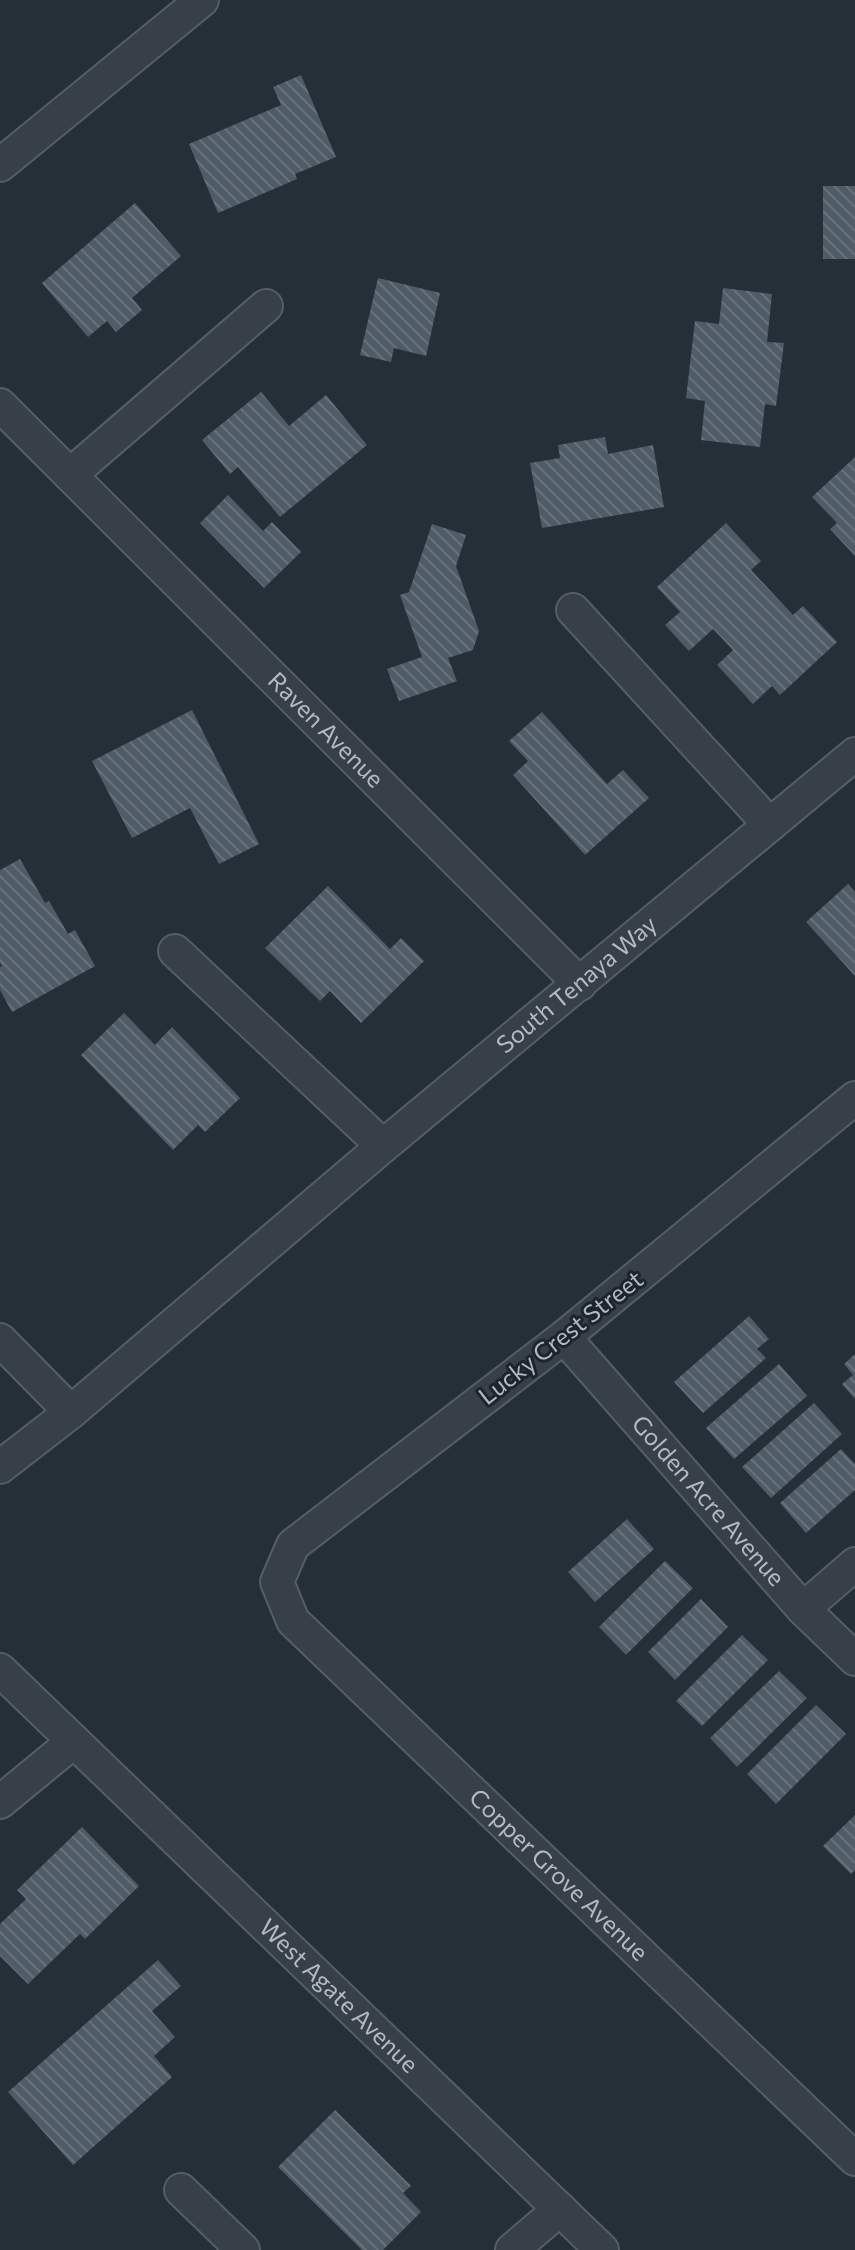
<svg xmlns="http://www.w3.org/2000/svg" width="855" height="2250" viewBox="0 0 855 2250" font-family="Commissioner,sans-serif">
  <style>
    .building { fill: url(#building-back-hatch) }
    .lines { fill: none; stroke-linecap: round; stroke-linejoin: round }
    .minor-casing { stroke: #555e66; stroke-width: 36 }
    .minor { stroke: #374048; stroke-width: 32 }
    .labels { text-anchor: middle; stroke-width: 6; stroke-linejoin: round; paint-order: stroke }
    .street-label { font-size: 24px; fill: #b2bbc4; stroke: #1c252d }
  </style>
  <defs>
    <pattern id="building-back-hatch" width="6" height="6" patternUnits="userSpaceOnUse" patternTransform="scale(2)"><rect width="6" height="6" fill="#4f5b66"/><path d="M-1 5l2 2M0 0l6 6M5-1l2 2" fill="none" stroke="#66717a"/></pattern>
  </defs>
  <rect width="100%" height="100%" fill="#242f38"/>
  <!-- building -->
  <g class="building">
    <path d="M 301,75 L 336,157 L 295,174 L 297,179 L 218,213 L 189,144 L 281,105 L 273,87 Z"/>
    <rect x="823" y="186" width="32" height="73"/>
    <path d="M 135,203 L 181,256 L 132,298 L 142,310 L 116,332 L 107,321 L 88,337 L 42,283 Z"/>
    <path d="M 378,278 L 440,293 L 426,356 L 394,348 L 391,362 L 360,355 Z"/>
    <path d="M 723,288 L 772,294 L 767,342 L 784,343 L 776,406 L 765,404 L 760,447 L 701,440 L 705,401 L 686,398 L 695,321 L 719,324 Z"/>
    <path d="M 261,392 L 289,426 L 326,395 L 367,445 L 280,517 L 238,467 L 230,474 L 202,440 Z"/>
    <path d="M 605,437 L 608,454 L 653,445 L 664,507 L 542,528 L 530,463 L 560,458 L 558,445 Z"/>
    <path d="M 855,457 L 855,556 L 830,529 L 837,523 L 812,497 Z"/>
    <path d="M 228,495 L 263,531 L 272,522 L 301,552 L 264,588 L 200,523 Z"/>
    <path d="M 726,523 L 761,561 L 751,570 L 793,615 L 803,606 L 837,642 L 780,695 L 772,686 L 753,704 L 717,665 L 733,650 L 713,629 L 689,651 L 665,625 L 680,612 L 657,587 Z"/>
    <path d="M 432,524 L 466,535 L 456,566 L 479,631 L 473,650 L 448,658 L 457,681 L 399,701 L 387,669 L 422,657 L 400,595 L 409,592 Z"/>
    <path d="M 192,710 L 259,844 L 219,864 L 190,808 L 132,838 L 92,761 Z"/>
    <path d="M 542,712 L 607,784 L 623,770 L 649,798 L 585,855 L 513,775 L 528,761 L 509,741 Z"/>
    <path d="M 20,859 L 45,903 L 49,901 L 68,934 L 75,930 L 95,966 L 12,1012 L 0,990 L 0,967 L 2,966 L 0,963 L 0,870 Z"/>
    <path d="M 848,884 L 855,892 L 855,976 L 806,922 Z"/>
    <path d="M 328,886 L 390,949 L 401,938 L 424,961 L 361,1023 L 330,991 L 320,1001 L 265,948 Z"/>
    <path d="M 124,1013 L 155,1045 L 172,1027 L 240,1098 L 205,1132 L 198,1125 L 173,1150 L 81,1055 Z"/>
    <path d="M 749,1316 L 769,1339 L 757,1349 L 766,1358 L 703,1413 L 674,1382 Z"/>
    <path d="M 855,1354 L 855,1399 L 842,1384 L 853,1375 L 844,1364 Z"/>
    <path d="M 779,1364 L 807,1396 L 734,1459 L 706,1428 Z"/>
    <path d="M 814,1403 L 842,1434 L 771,1498 L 742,1467 Z"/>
    <path d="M 841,1449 L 855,1464 L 855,1490 L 806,1533 L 780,1503 Z"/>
    <path d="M 627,1519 L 654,1549 L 595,1602 L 568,1572 Z"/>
    <path d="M 665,1561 L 693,1588 L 626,1655 L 599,1627 Z"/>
    <path d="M 701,1599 L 728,1627 L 675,1680 L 648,1652 Z"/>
    <path d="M 742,1635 L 768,1660 L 702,1726 L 676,1701 Z"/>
    <path d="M 779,1671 L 807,1698 L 737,1767 L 710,1738 Z"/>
    <path d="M 816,1705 L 846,1734 L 776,1804 L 747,1774 Z"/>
    <path d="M 855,1815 L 855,1870 L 851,1874 L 823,1846 Z"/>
    <path d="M 82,1827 L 139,1886 L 85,1939 L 80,1934 L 28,1984 L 0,1956 L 0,1924 L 26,1899 L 17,1890 Z"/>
    <path d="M 158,1960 L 181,1986 L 152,2011 L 175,2037 L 154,2056 L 172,2077 L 73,2165 L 8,2092 Z"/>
    <path d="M 335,2110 L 411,2186 L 403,2193 L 421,2212 L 383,2250 L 362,2250 L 278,2167 Z"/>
  </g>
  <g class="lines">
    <defs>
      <g id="minor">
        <path d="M 0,165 L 202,0"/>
        <path id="s1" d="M 0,405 L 580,984"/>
        <path d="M 70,475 L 266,306"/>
        <path d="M 573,610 L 770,825"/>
        <path d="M 175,951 L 383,1146"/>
        <path id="s2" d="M 855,1098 L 564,1337 L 293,1545 L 277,1582 L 293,1621 L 855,2159"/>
        <path id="s3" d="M 564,1337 L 803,1609 L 855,1659"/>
        <path d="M 0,1340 L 71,1412"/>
        <path id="s4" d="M 0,1467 L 71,1412 L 383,1146 L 855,754"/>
        <path d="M 803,1609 L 855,1564"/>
        <path id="s5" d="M 0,1670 L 602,2250"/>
        <path d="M 0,1802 L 73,1742"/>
        <path d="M 181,2190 L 243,2250"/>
        <path d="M 512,2250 L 560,2209"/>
      </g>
    </defs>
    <!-- minor casing -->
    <use href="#minor" class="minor-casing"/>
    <!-- minor -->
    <use href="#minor" class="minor"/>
  </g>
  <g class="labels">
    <!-- street labels -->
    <g class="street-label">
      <text dy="8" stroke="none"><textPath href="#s1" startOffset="460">Raven Avenue</textPath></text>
      <text dy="8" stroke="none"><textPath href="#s4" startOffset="752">South Tenaya Way</textPath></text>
      <text transform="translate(561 1338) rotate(-38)" y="8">Lucky Crest Street</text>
      <text dy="8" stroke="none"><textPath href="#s3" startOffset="218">Golden Acre Avenue</textPath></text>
      <text dy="8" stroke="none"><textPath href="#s2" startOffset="1168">Copper Grove Avenue</textPath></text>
      <text dy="8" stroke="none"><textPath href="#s5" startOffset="470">West Agate Avenue</textPath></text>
    </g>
  </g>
</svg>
